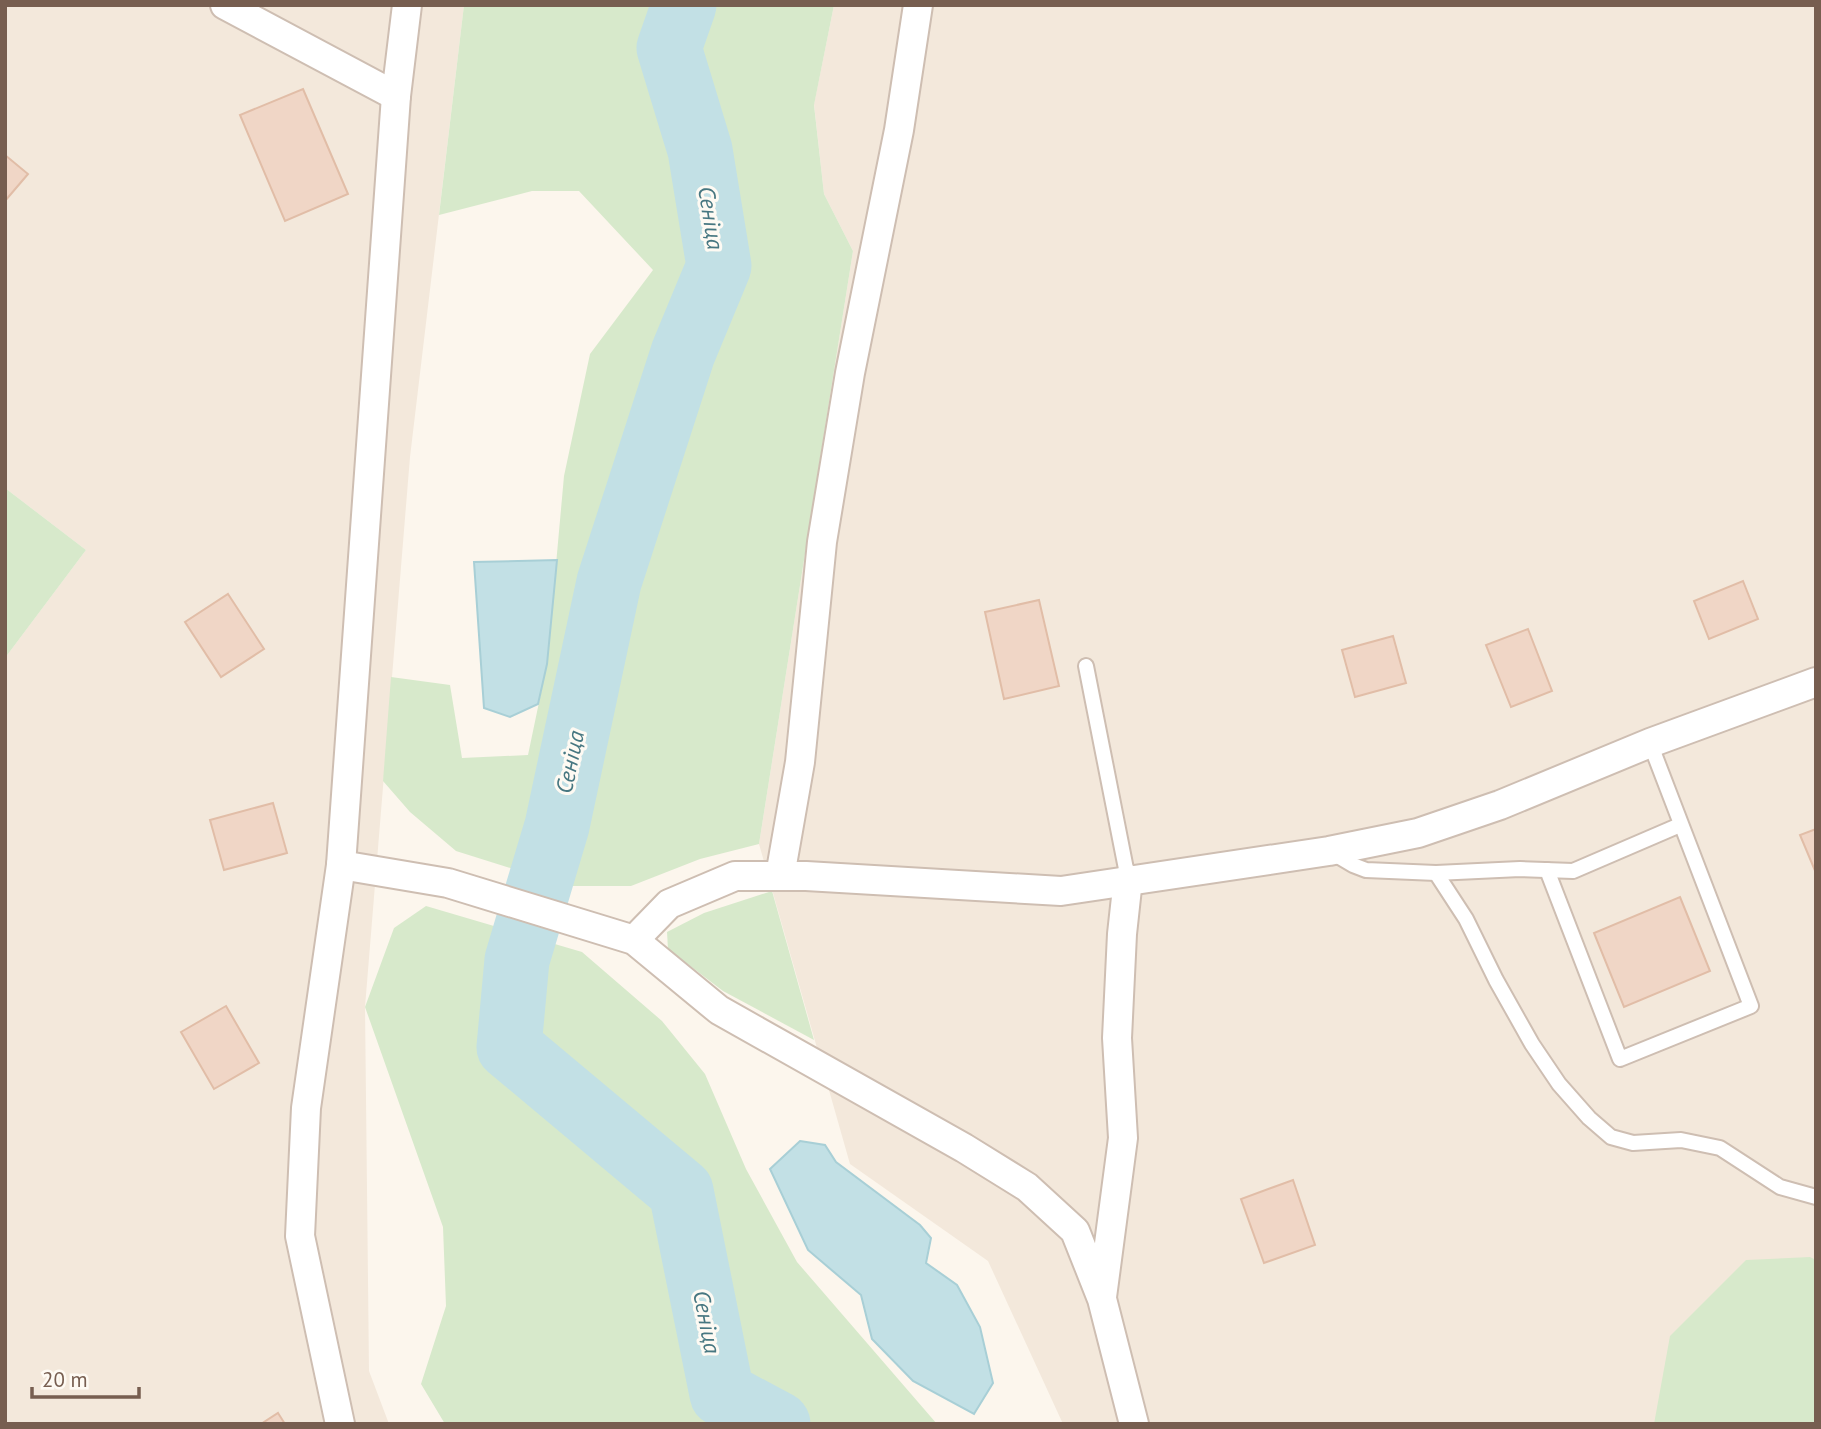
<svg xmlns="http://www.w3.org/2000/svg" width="1821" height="1429" viewBox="0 0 1821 1429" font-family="'PT Sans',sans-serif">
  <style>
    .residential { fill: #f3e8db }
    .green { fill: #d7e9cb }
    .water { fill: #c2e0e5; stroke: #a8cfd6; stroke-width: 2 }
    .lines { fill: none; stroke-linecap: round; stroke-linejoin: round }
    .river { stroke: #c2e0e5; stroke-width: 65 }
    .building { fill: #f0d6c6; stroke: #e1bda7; stroke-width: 2 }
    .lane-casing { stroke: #cebeb2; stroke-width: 18 }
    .street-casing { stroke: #cebeb2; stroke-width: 32 }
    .lane { stroke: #fff; stroke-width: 14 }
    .street { stroke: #fff; stroke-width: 28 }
    .labels { text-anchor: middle; stroke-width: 6; stroke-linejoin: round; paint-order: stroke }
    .water-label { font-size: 23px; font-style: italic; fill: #477781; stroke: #fefaf3 }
  </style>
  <rect width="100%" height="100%" fill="#fcf6ed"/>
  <!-- residential -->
  <g class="residential">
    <path d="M 5,5 L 464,5 L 410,457 L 365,1007 L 369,1371 L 389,1424 L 5,1424 L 5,658 L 86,550 L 5,488 Z"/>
    <path d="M 834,5 L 1816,5 L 1816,1424 L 1063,1424 L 988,1261 L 850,1164 L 759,844 L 853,251 L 824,194 L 814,104 Z"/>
  </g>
  <!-- green -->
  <g class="green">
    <path d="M 464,5 L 834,5 L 814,105 L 824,194 L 853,251 L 759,844 L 700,859 L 631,886 L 568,886 L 456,851 L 410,812 L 383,781 L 391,677 L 450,685 L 462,758 L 528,755 L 547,664 L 564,476 L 590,354 L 653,270 L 579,191 L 532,191 L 439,215 Z"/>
    <path d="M 5,488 L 86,550 L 5,658 Z"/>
    <path d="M 772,891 L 814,1040 L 723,991 L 668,949 L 667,932 L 704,913 Z"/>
    <path d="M 426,906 L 582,952 L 662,1021 L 705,1074 L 746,1169 L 797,1262 L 937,1424 L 445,1424 L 421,1384 L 446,1306 L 443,1227 L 365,1007 L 394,928 Z"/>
    <path d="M 1810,1257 L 1816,1260 L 1816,1424 L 1654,1424 L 1670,1336 L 1746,1260 Z"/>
  </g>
  <!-- water -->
  <g class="water">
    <path d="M 557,560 L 547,664 L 538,704 L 510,717 L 484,708 L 474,562 Z"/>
    <path d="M 800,1141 L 825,1145 L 836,1162 L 920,1225 L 931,1238 L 926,1263 L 957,1285 L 980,1327 L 993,1383 L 974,1414 L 913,1381 L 872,1339 L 861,1295 L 808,1250 L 770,1169 Z"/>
  </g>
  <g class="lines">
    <!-- river -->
    <path class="river" d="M 684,5 L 669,48 L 700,150 L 719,266 L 683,353 L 609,582 L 557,826 L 517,960 L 509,1047 L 681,1191 L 722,1394 L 778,1424"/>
  </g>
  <!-- building -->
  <g class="building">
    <path d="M 303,89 L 348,194 L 285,221 L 240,115 Z"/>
    <path d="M 5,155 L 28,174 L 5,201 Z"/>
    <path d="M 1743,581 L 1758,619 L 1709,639 L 1694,601 Z"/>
    <path d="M 228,594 L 264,649 L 221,677 L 185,622 Z"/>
    <path d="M 1039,600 L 1059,686 L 1004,699 L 985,612 Z"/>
    <path d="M 1528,629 L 1552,691 L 1511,707 L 1486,645 Z"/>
    <path d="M 1393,636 L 1406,683 L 1355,697 L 1342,650 Z"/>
    <path d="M 273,803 L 287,853 L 224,870 L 210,820 Z"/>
    <path d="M 1816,829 L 1816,873 L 1800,835 Z"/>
    <path d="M 1680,897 L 1710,971 L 1624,1007 L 1594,933 Z"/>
    <path d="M 226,1006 L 259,1063 L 214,1089 L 181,1032 Z"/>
    <path d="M 1293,1180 L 1315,1245 L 1264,1263 L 1241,1199 Z"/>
    <path d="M 278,1413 L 285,1424 L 261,1424 Z"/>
  </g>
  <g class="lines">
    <defs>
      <g id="lane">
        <path d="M 1086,666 L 1128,879"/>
        <path d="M 1331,852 L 1353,865 L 1366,870 L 1436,873 L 1520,869 L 1573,871 L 1680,825"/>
        <path d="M 1547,870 L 1620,1059 L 1751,1006 L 1650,743"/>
        <path d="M 1436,873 L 1466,919 L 1496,980 L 1532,1044 L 1559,1084 L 1589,1118 L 1611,1137 L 1633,1143 L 1681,1140 L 1720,1148 L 1780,1187 L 1816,1197"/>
      </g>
      <g id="street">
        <path d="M 225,5 L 396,96"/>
        <path d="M 341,865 L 448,883 L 634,940 L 719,1010 L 964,1148 L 1027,1187 L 1075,1231 L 1102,1299 L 1134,1424"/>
        <path d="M 780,876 L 800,762 L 822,542 L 850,373 L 899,130 L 918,5"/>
        <path d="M 634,940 L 669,904 L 735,876 L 806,876 L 1061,891 L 1329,851 L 1418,833 L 1500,805 L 1650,743 L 1816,682"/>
        <path d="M 1102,1297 L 1123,1138 L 1117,1038 L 1122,934 L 1128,879"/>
        <path d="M 340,1424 L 300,1236 L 306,1108 L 341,865 L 396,96 L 407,5"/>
      </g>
    </defs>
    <!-- lane casing -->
    <use href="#lane" class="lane-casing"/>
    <!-- street casing -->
    <use href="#street" class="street-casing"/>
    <!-- lane -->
    <use href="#lane" class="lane"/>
    <!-- street -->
    <use href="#street" class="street"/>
  </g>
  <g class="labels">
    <!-- water labels -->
    <g class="water-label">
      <text transform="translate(711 218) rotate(81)" y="8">Сеніца</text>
      <text transform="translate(570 762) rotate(-78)" y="8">Сеніца</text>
      <text transform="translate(707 1322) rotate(79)" y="8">Сеніца</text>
    </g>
  </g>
  <!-- border -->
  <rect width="1821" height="1429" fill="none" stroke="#775e50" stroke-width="14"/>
  <!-- scale -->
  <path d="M32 1387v10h107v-10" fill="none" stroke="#775e50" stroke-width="3.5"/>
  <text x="42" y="1387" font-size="21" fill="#775e50" stroke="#fefaf3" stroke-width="5" paint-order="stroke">20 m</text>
</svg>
